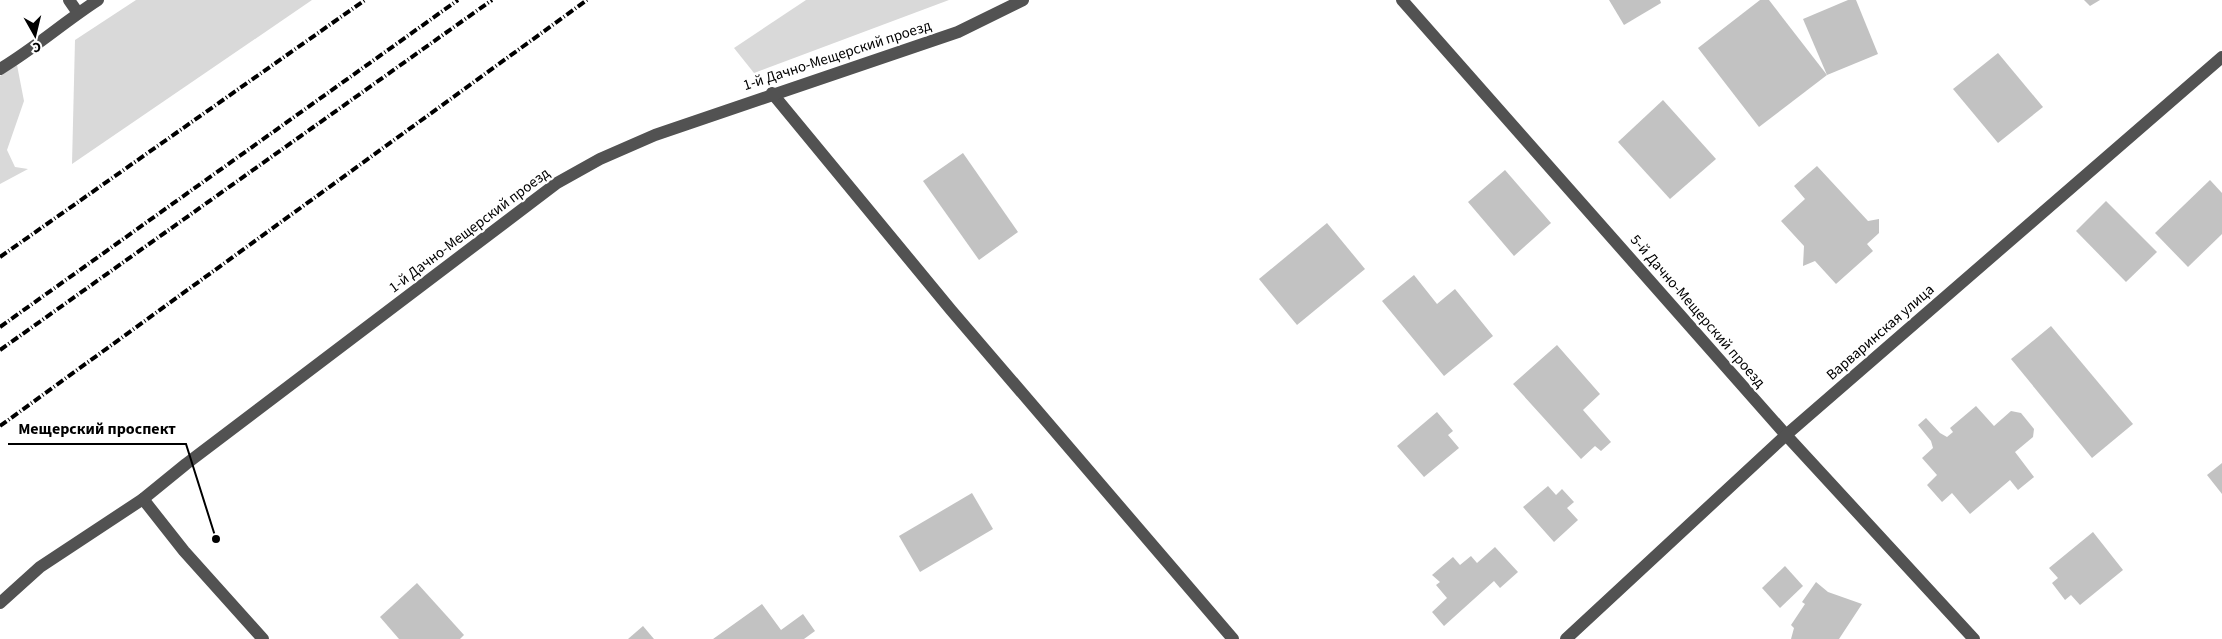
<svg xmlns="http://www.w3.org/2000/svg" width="2222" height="639" viewBox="0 0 2222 639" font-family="'Source Sans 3',sans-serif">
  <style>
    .green { fill: #d9d9d9 }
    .building { fill: #c2c2c2 }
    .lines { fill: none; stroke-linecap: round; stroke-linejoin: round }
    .minor { stroke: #525252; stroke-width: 12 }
    .rail { stroke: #000; stroke-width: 4; stroke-dasharray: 8 2.5 1 2.5; stroke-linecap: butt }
    .labels { text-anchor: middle; stroke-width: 4.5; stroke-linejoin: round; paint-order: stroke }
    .street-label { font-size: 15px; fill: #000; stroke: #fff }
    .leader { fill: none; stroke: #000; stroke-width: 2 }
    .callout-dot { fill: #000; stroke: #fff; stroke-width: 2 }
    .callout-label { font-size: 16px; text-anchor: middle; font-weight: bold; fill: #000; stroke: #fff; stroke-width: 4.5; stroke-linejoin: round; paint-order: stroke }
  </style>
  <rect width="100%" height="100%" fill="#fff"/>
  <!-- green -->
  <g class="green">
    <path d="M 136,0 L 312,0 L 72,164 L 75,40 Z"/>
    <path d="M 806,0 L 949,0 L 754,73 L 734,48 Z"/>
    <path d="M 17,65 L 24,101 L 7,150 L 15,167 L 28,169 L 0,184 L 0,76 Z"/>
  </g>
  <!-- building -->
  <g class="building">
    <path d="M 1609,0 L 1660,0 L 1661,3 L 1624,25 Z"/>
    <path d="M 1760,0 L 1769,0 L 1827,75 L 1759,127 L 1698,48 Z"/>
    <path d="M 1848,0 L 1856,0 L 1878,54 L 1827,75 L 1803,19 Z"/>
    <path d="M 2084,0 L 2100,0 L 2090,6 Z"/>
    <path d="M 1998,53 L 2043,107 L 1998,143 L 1953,89 Z"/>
    <path d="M 1663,100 L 1716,159 L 1670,199 L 1618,142 Z"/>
    <path d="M 963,153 L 1018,232 L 979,260 L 923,181 Z"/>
    <path d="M 1817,166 L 1868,221 L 1879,219 L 1879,233 L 1867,244 L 1873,251 L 1836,284 L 1815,261 L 1803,266 L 1804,246 L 1781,221 L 1805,199 L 1794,186 Z"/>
    <path d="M 1505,170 L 1551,223 L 1514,256 L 1468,202 Z"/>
    <path d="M 2210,180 L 2222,193 L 2222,234 L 2188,267 L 2155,233 Z"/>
    <path d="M 2106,201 L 2157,252 L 2126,282 L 2076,231 Z"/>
    <path d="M 1327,223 L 1365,269 L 1297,325 L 1259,279 Z"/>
    <path d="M 1414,275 L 1437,304 L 1455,289 L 1493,336 L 1444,376 L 1382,301 Z"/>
    <path d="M 2051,326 L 2133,424 L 2092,458 L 2011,359 Z"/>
    <path d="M 1557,345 L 1600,394 L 1583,410 L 1611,442 L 1601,451 L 1595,446 L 1581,459 L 1513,384 Z"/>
    <path d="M 1976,406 L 1994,426 L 2011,411 L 2021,413 L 2034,429 L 2033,437 L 2015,452 L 2034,477 L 2018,490 L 2010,480 L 1970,514 L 1952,493 L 1942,502 L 1927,485 L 1937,475 L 1922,458 L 1933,448 L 1931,441 L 1918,425 L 1926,418 L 1940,433 L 1947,437 L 1953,432 L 1950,428 Z"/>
    <path d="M 1437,412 L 1453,431 L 1448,435 L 1459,448 L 1424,477 L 1397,446 Z"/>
    <path d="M 2222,463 L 2222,494 L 2207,475 Z"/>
    <path d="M 1548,486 L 1556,495 L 1562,489 L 1574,502 L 1567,508 L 1578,520 L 1554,542 L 1523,507 Z"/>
    <path d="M 972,493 L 993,529 L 920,572 L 899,536 Z"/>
    <path d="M 2093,532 L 2123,570 L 2080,605 L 2071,595 L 2065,600 L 2052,583 L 2058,578 L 2049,568 Z"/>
    <path d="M 1495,547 L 1518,572 L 1500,588 L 1494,581 L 1444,626 L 1432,612 L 1447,598 L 1436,585 L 1440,582 L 1432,575 L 1453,557 L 1460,565 L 1471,556 L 1477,563 Z"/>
    <path d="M 1785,566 L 1803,586 L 1780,608 L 1762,588 Z"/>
    <path d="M 1816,582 L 1828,592 L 1862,604 L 1839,639 L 1791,639 L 1794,628 L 1791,625 L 1805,604 L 1802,602 Z"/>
    <path d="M 417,583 L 464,635 L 460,639 L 399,639 L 380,617 Z"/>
    <path d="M 762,604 L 781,630 L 803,614 L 815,631 L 804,639 L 713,639 Z"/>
    <path d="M 643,626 L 654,639 L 628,639 Z"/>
  </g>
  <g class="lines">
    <!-- minor -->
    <g class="minor">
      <path d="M 69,0 L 78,13"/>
      <path d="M 1402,0 L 1786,435 L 1974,639"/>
      <path d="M 0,69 C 35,48 64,22 98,0"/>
      <path d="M 772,93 L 951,310 L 1233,639"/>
      <path d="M 143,499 L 184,551 L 263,639"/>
      <path d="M 0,603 L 40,567 L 143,499 L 186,464 L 557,183 L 600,159 L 655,135 L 958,32 L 1023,0"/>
      <path d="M 1566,639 L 1786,435 L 2222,57"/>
    </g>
    <!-- rail -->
    <g class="rail">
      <path d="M 0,257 L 365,0"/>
      <path d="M 0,327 L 458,0"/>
      <path d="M 0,350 L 492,0"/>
      <path d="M 0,426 L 587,0"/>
    </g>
  </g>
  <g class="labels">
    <!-- street labels -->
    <g class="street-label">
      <text transform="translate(837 55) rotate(-18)" y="5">1-й Дачно-Мещерский проезд</text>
      <text transform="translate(469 230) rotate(-37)" y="5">1-й Дачно-Мещерский проезд</text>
      <text transform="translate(1698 311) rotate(49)" y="5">5-й Дачно-Мещерский проезд</text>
      <text transform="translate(1880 332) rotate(-41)" y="5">Варваринская улица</text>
    </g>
  </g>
  <!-- callouts -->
  <path class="leader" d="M216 539L186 444H8"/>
  <circle class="callout-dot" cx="216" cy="539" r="5"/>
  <g class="callout-label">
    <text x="97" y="434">Мещерский проспект</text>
  </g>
  <!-- north arrow -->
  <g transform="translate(35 35) rotate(172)" stroke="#ffffff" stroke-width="4" paint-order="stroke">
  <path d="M0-4L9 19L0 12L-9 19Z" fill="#000000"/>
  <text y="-8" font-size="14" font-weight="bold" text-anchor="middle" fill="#000000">С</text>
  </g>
</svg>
